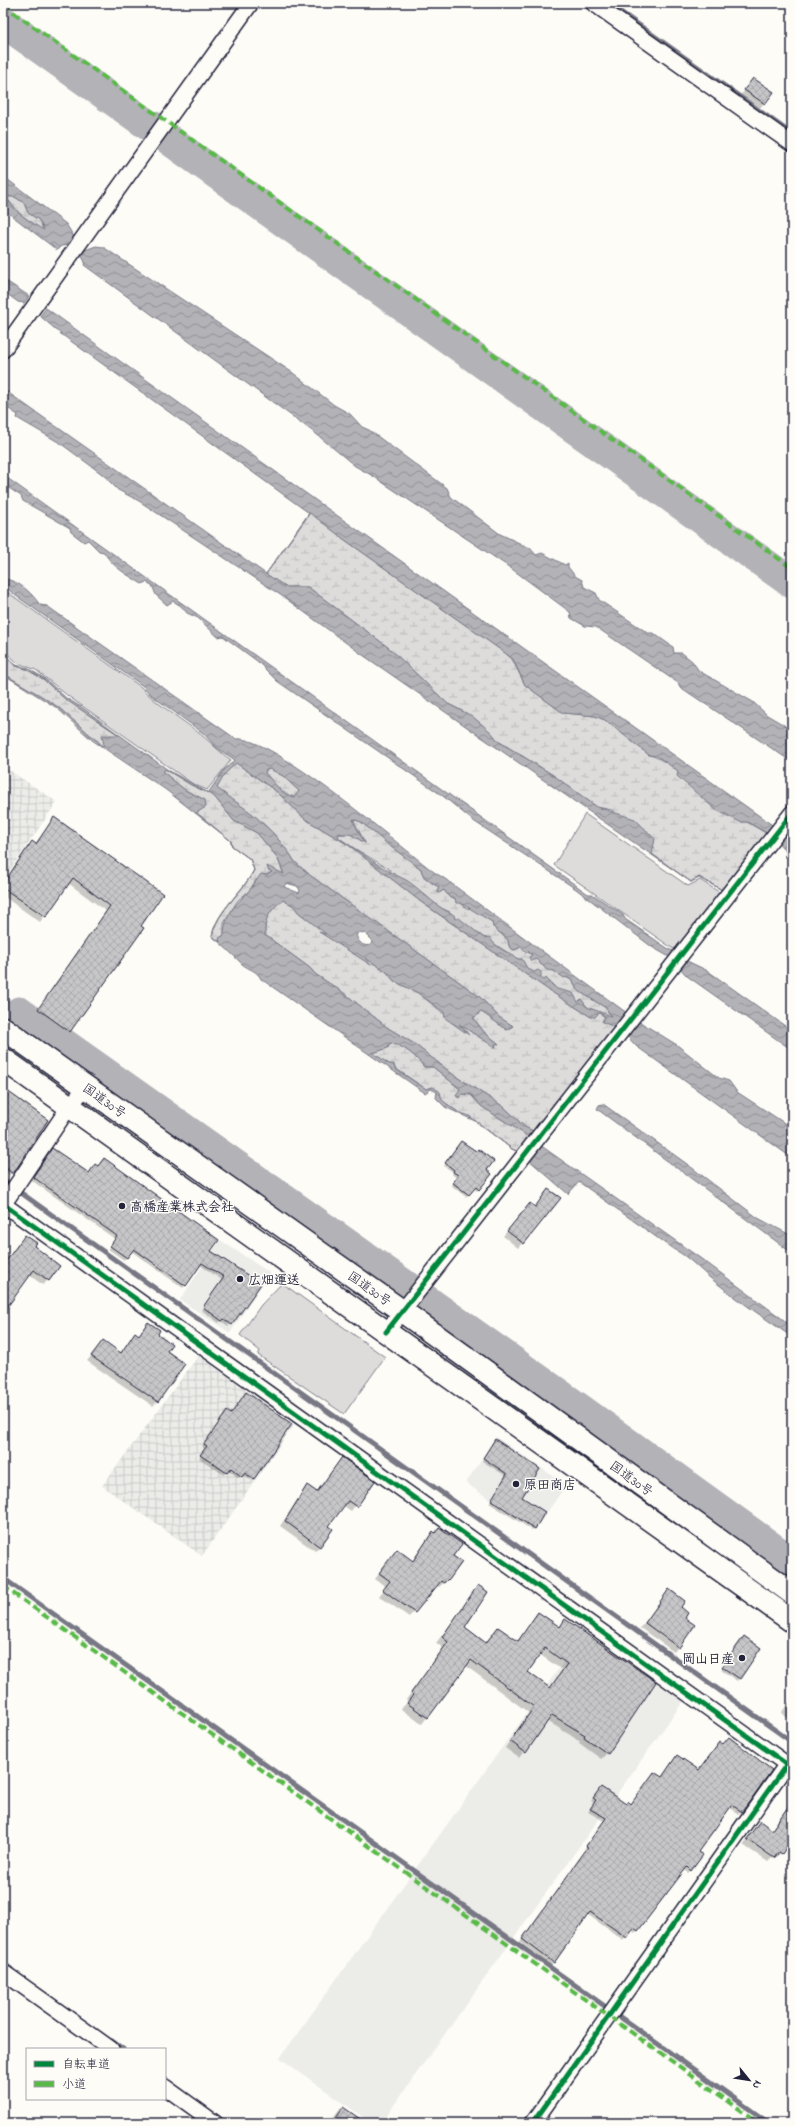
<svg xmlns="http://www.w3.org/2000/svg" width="795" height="2126" viewBox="0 0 795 2126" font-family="'Indie Flower','Klee One',sans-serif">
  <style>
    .built { fill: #ecece9 }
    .industrial { fill: url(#industrial-grid) }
    .grass { fill: #dddcdb; stroke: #807f8b }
    .wetland { fill: url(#wetland-marsh); stroke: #807f8b }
    .water { fill: url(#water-waves); stroke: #787885; fill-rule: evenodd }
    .shadow { fill: #0003; fill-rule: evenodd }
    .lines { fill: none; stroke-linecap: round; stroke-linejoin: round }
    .stream { stroke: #787885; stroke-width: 5 }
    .river { stroke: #b2b2b7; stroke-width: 31 }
    .building { fill: url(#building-cross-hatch); stroke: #22223b; fill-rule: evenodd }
    .minor-casing { stroke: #22223b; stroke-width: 18 }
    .trunk-casing { stroke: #22223b; stroke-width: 25 }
    .minor { stroke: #fdfcf7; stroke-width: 15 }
    .trunk { stroke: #fdfcf7; stroke-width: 22 }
    .quiet { stroke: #58b947; stroke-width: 4; stroke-dasharray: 8 4; stroke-linecap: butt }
    .cycleway-casing { stroke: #fdfcf7; stroke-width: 8 }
    .cycleway { stroke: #00873e; stroke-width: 5 }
    .poi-dot { fill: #22223b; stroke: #fdfcf7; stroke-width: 1.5 }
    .labels { text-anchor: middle; stroke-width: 3; stroke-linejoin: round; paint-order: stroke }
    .street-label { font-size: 13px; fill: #22223b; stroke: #fdfcf7 }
    .poi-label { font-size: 13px; font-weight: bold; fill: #22223b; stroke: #fdfcf7; text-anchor: start }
  </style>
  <defs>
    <pattern id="industrial-grid" width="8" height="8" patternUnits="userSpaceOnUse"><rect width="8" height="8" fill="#ecece9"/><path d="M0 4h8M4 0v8" fill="none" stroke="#cacac9"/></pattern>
    <pattern id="wetland-marsh" width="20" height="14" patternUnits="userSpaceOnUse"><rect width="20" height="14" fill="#dddcdb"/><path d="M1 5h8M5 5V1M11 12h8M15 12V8" fill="none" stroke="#bdbcbd"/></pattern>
    <pattern id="water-waves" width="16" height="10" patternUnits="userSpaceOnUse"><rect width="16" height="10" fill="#b2b2b7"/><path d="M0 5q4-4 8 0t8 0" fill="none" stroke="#909096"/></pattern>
    <pattern id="building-cross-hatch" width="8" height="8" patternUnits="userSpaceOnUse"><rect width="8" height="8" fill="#c6c6c8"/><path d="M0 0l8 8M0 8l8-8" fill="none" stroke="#aaaaad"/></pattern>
  </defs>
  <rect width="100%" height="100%" fill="#fdfcf7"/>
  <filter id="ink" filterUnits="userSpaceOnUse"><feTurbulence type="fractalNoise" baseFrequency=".025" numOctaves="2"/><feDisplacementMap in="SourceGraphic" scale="8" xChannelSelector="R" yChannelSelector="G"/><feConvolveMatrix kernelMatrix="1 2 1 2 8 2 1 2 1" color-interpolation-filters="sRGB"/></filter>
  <g filter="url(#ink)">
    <!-- built -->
    <g class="built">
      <path d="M 220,1240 L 270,1273 L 230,1333 L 180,1300 Z"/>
      <path d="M 496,1437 L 566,1485 L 535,1530 L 466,1483 Z"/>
      <path d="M 587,1629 L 685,1699 L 381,2123 L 371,2123 L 280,2058 Z"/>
    </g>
    <!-- industrial -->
    <g class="industrial">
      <path d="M 3,766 L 57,802 L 3,880 Z"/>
      <path d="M 199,1355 L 294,1425 L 202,1556 L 102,1486 Z"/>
    </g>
    <!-- grass -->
    <g class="grass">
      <path d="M 3,589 L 141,687 C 158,706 181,718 200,734 C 212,743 218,751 231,760 L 207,790 L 193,784 L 68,696 L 36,670 L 18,663 L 3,650 Z"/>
      <path d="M 585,814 L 688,886 L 700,880 L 722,894 L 678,950 L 672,948 L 554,865 Z"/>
      <path d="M 282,1283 L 385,1357 L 344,1414 L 258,1355 L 260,1351 L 240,1335 L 261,1305 Z"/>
    </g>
    <!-- wetland -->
    <g class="wetland">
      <path d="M 5,196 L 15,197 L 24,203 L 28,213 L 39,220 L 44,231 L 20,214 Z"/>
      <path d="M 310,512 L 345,540 L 505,653 L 512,659 L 525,685 L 563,713 L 595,716 L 605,720 L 649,755 C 673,760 719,805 740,822 L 747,822 L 769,835 L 724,891 L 699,877 L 691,882 L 652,854 L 612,810 L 597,807 L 553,775 L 498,741 C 487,726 465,711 448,704 L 389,648 L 308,587 L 286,587 L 266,574 Z"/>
      <path d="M 3,655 L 16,666 L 26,669 L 43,679 L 65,699 L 119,735 L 103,746 L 58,707 L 3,673 Z"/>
      <path d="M 236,763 L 277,792 L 305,819 L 347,844 L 338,837 L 339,834 L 350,834 L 365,843 L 353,819 L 361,822 L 390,846 L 421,869 L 423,876 L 433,884 L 439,887 L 437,892 L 444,890 L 450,898 L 455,898 L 466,908 L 473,909 L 492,922 L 493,927 L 508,940 L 509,946 L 514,950 L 521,947 L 541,962 L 540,964 L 573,981 L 577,990 L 606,1008 L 611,1017 L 587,1007 L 581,999 L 578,1002 L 557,989 L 546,978 L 544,981 L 526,968 L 522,959 L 518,959 L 455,919 L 450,912 L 439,907 L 407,881 L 393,875 L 389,869 L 349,845 L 421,902 L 550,991 L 591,1017 L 599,1013 L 605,1017 L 602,1021 L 615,1028 L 535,1132 L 525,1127 L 504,1107 L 455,1076 L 413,1043 L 388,1028 L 344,993 L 315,974 L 310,968 L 265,935 C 264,920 270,909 283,900 L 294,906 L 298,912 L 327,934 L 386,971 L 394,981 L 418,993 L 467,1032 L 457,1023 L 496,1047 L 495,1044 L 498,1043 L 484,1032 L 473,1017 L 480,1010 L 507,1030 L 513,1026 L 499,1017 L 479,996 L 311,876 L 295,862 L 290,854 L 273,833 L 254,815 L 216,788 L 225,774 Z"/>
      <path d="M 165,769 L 191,785 L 213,795 L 234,821 L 257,833 L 277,857 L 284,875 L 276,870 L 256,880 L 249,891 L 238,900 L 224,923 L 224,935 L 221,943 L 212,936 C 217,910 243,893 254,870 L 250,859 L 232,846 L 231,841 L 196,812 L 205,800 L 185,790 L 163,772 Z"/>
      <path d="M 270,769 L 283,776 L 299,791 L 295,797 C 280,794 275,783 265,773 L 266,770 Z"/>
      <path d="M 390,1043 C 403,1045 416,1056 424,1067 L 433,1067 L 460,1089 L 460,1098 L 462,1094 L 471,1095 L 481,1106 L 526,1135 L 529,1137 L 524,1149 L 519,1152 L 512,1149 L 469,1116 L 458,1112 L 441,1100 L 439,1092 L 433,1087 L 426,1089 L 373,1053 L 388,1048 Z"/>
    </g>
    <!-- water -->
    <g class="water">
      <path d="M 3,176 L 66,224 L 76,240 L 72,245 L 61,246 L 57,250 L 3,209 ZM 6,197 L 15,197 L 24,203 L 28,213 L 39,220 L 44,230 C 29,222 14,211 6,197 Z"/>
      <path d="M 96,246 L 103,247 L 293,373 L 334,405 L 350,414 L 362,427 L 369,430 L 447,488 L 451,497 L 500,534 L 530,548 L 536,555 L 542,553 L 565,565 L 568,563 L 568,567 L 575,576 L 582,580 L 584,587 L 596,593 L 599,600 L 648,633 L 653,633 L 673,647 L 674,653 L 682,653 L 692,661 L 699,671 L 753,702 L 767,715 L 784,725 L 792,733 L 788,746 L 792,748 L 792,762 L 680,687 L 678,683 L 596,627 L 585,626 L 571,618 L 570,612 L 512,569 L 373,476 L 355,466 L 315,433 L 84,265 L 85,262 L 82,256 L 85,250 Z"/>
      <path d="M 3,279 L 29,296 L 24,303 L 18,302 L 3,291 Z"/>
      <path d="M 46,308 L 103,349 L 775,827 L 724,891 L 699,878 L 691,882 L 360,653 L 285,598 L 139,501 L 118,490 L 102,474 L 60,443 L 17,418 L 18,415 L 3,405 L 3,389 L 266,574 L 309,513 L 61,334 L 40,316 ZM 310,513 L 345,540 L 505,653 L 513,659 L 525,685 L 563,713 L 595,716 L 605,720 L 649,755 L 657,756 L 678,771 L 677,776 L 716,810 L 740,822 L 747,822 L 769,834 L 724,891 L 699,877 L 691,882 L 652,854 L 655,839 L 635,819 L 597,807 L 553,775 L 498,741 L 492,733 L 472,716 L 448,704 L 389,648 L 308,587 L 286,587 L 266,574 Z"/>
      <path d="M 3,475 L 588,894 L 592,894 L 623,915 L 625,919 L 670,950 L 675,951 L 671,958 L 652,947 L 576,889 L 472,820 L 443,796 L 277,681 L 257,661 L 223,636 L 218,637 L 198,618 L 187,613 L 181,606 L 173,601 L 167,605 L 156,595 L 152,585 L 146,582 L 142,584 C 128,575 112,567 104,552 L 99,551 L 88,540 L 84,542 L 71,532 L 70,528 L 23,501 L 21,496 L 3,484 Z"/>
      <path d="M 3,576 L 5,579 C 19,581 32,593 40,605 L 47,606 L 236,739 C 270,734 401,847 434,872 C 440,876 446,879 452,884 C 510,927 568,971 627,1013 L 531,1136 L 524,1149 L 519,1152 L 512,1149 L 475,1121 L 445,1107 L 436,1098 L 437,1092 L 431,1089 L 425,1093 L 261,979 C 257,970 249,970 242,964 C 232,954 223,945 212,936 C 217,910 242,893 254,870 L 250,859 L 232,846 L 231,841 L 166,790 L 92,740 L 57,708 L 3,674 L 40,695 L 58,707 L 103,746 L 104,745 L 102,735 L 119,735 L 65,699 L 43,679 L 26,669 L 16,666 L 3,654 L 16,665 L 27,668 L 44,678 L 66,698 L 81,707 L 168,770 L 208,793 L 224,770 L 235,760 L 217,748 L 203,733 L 151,695 L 143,686 L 15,595 L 3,585 ZM 236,763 L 277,792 L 305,819 L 347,844 L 421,902 L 550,991 L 591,1017 L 595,1017 L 599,1013 L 605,1016 L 602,1022 L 615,1027 L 535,1132 L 525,1127 L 504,1107 L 455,1076 L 413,1043 L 388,1028 L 344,993 L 315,974 L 310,968 L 265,935 C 264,920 270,909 283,900 L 294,906 L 298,912 L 326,934 L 319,932 L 371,965 L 365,958 L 386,971 L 394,981 L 418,993 L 444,1012 L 445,1018 L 469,1035 L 459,1024 L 496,1048 L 495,1044 L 499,1044 L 484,1032 L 473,1018 L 478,1015 L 480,1011 L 507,1030 L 513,1026 L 499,1017 L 479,996 L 311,876 L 295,862 L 290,854 L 273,833 L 254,815 L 217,788 L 225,774 ZM 165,769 L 191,785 L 213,795 L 234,821 L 257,833 L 277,857 L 284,874 L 267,866 L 268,870 L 272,872 L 267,875 L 261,874 C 256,880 253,887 248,892 C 236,904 224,916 224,935 L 219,938 L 220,942 L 212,936 C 217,910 243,893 254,870 L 250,859 L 232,846 L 231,841 L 196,813 L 206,807 L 205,800 L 185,790 L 163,772 ZM 270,769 L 283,776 L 299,791 L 294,797 C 280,794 275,783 265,773 L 266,770 ZM 353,819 L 361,822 L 390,846 L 421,869 L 423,876 L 439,887 L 437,892 L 439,893 L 444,890 L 450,898 L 455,898 L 456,903 L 461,903 L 492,922 L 493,927 L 508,940 L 509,946 L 514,950 L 521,947 L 526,953 L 528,951 L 532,955 L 529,957 L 531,961 L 536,959 L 547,970 L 554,971 L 564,978 L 567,977 L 573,981 L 577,990 L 606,1008 L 611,1016 L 587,1007 L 581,999 L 578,1002 L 573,993 L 557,989 L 546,978 L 544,980 L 541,978 L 541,972 L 538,970 L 534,972 L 527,968 L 522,959 L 518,959 C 510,953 493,947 490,937 L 484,938 L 459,918 L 455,919 L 454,915 C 449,912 444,910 440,907 C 430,900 415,885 406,880 C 382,869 360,852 338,837 L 339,834 L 350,834 L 365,843 L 355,825 ZM 286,883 L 297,886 L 300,890 L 299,893 L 284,887 ZM 360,932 L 366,934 L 372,940 L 371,945 C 363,947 359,943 356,935 ZM 390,1043 C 403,1045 416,1056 424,1067 L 433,1067 L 460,1089 L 456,1096 L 459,1098 L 462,1094 L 471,1095 L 481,1106 L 526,1135 L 528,1137 L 524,1149 L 519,1152 L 512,1149 L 469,1116 L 458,1112 L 442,1100 L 440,1092 L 433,1087 L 426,1089 L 395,1069 L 394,1064 L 389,1064 L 373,1053 L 388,1048 Z"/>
      <path d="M 786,832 L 792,835 L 792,861 L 784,856 L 787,853 L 778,842 Z"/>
      <path d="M 685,960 L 708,971 L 792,1031 L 792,1050 L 687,976 L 679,967 Z"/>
      <path d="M 640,1022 L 677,1045 L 719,1078 L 729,1081 L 737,1092 L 792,1128 L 792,1158 L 636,1046 L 627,1036 L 634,1026 Z"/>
      <path d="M 603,1104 L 687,1164 L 758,1218 L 792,1236 L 792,1253 L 597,1109 L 599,1105 Z"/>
      <path d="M 540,1145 L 707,1263 L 792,1326 L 792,1337 C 766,1319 739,1301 714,1281 C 699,1270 690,1257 673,1249 L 579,1182 L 568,1194 L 528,1159 Z"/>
    </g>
    <!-- shadow -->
    <g class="shadow">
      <path d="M 753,79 L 764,103 L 760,108 L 740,96 Z"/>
      <path d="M 55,818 L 162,895 L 64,1036 L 34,1015 L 106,911 L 68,883 L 40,922 L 3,896 L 3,883 L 27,847 L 32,842 L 35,844 Z"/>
      <path d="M 3,1089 L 12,1173 L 10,1175 L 3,1170 Z"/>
      <path d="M 459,1144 L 486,1170 L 479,1189 L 477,1191 L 473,1188 L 466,1197 L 451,1185 L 456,1178 L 452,1174 L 453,1172 L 444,1166 Z"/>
      <path d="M 50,1152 L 259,1284 L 231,1324 L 228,1326 L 221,1321 L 219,1323 L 201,1310 L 222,1280 L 200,1265 L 183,1288 L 131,1251 L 124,1260 L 108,1249 L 115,1239 L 31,1180 Z"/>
      <path d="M 548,1190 L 560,1198 L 518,1248 L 503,1236 L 525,1209 L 530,1204 L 534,1208 Z"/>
      <path d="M 25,1236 L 48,1280 L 43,1285 L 29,1275 L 3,1310 L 3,1265 Z"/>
      <path d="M 149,1323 L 157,1334 L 165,1352 L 158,1401 L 153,1406 L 87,1361 L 103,1341 L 120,1353 L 131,1339 L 135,1334 L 138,1336 Z"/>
      <path d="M 227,1412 L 231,1415 L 253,1478 L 251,1480 L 243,1475 L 239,1478 L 228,1470 L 224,1475 L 199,1458 L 205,1449 L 202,1446 Z"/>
      <path d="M 493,1443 L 521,1498 L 534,1528 L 532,1530 L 489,1503 L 506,1476 L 482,1461 Z"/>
      <path d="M 342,1459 L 374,1481 L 351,1511 L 344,1506 L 328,1526 L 320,1546 L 315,1551 L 280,1526 L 303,1491 L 307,1486 L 316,1492 Z"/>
      <path d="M 439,1529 L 448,1579 L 439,1587 L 436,1586 L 409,1617 L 379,1596 L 386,1587 L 375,1579 L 397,1550 L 412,1561 L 429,1537 Z"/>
      <path d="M 479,1586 L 463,1627 L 485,1643 L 498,1628 L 517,1642 L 538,1613 L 559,1627 L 566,1620 L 607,1753 L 601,1759 L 579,1743 L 580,1741 L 547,1721 L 519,1758 L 505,1748 L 529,1713 L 466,1666 L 422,1724 L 401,1709 L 408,1701 L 406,1700 L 443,1648 L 436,1643 ZM 539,1654 L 562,1670 L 549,1689 L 527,1673 Z"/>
      <path d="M 669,1591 L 684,1618 L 678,1647 L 674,1652 L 640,1628 Z"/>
      <path d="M 742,1639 L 760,1648 L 737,1681 L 721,1670 Z"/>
      <path d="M 792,1698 L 792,1721 L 781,1713 Z"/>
      <path d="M 792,1721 L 792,1728 L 789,1726 Z"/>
      <path d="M 674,1759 L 741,1811 L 738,1814 L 729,1807 L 697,1852 L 691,1870 L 688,1873 L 684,1870 L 635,1933 L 631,1930 L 623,1940 L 587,1914 L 551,1965 L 520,1942 L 586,1851 L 584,1849 L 604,1821 L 588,1812 L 594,1803 L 591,1801 L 601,1788 L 625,1805 L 631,1805 L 661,1778 Z"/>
      <path d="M 792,1800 L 792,1840 L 776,1858 L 774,1856 L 768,1862 L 743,1845 L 760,1822 L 771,1830 Z"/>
      <path d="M 341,2107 L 365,2123 L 329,2123 Z"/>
    </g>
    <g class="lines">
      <!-- stream -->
      <g class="stream">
        <path d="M 608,3 L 792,134"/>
        <path d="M 3,1001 L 19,1012"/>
        <path d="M 3,1180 L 792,1742"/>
        <path d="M 3,1578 L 769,2123"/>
        <path d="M 3,1963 L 11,1969"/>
        <path d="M 112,2041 L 123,2049"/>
        <path d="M 217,2117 L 226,2123"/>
      </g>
      <!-- river -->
      <g class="river">
        <path d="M 3,22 L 148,125 L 154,127 L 168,139 L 221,177 L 792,583"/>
        <path d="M 19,1012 L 573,1404 L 792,1562"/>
      </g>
    </g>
    <!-- building -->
    <g class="building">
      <path d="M 753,78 L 774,92 L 765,104 L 744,90 Z"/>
      <path d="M 54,817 L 163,894 L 141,926 L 144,928 L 70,1032 L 38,1009 L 110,906 L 73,878 L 46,917 L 3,888 L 3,884 L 32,841 L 36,844 Z"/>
      <path d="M 3,1088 L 48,1120 L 13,1174 L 3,1166 Z"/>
      <path d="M 461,1141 L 476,1151 L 478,1149 L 494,1161 L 487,1170 L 492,1174 L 479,1190 L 476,1187 L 469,1195 L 453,1183 L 458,1175 L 453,1172 L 454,1170 L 445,1163 Z"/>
      <path d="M 52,1148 L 89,1173 L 95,1164 L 98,1166 L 104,1158 L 219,1240 L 211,1251 L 261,1284 L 232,1325 L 224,1319 L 222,1321 L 203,1307 L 224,1277 L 202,1263 L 186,1286 L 134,1249 L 127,1258 L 110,1246 L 117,1236 L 33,1177 Z"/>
      <path d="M 548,1189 L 561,1198 L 524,1244 L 507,1231 L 530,1203 L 535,1207 Z"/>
      <path d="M 25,1235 L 37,1243 L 34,1246 L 60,1266 L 49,1281 L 34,1270 L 3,1313 L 3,1265 Z"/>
      <path d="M 148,1322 L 160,1330 L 158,1334 L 172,1344 L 167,1351 L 185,1364 L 158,1402 L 91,1356 L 103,1340 L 121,1353 L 135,1332 L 139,1335 Z"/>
      <path d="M 246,1392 L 292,1424 L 254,1479 L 245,1473 L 242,1477 L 231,1468 L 227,1473 L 200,1455 L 207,1446 L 204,1444 L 227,1411 L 231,1414 Z"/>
      <path d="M 495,1439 L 540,1469 L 522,1497 L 545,1512 L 535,1529 L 491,1500 L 507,1474 L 483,1458 Z"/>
      <path d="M 342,1457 L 375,1481 L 357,1507 L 348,1501 L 329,1526 L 333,1529 L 320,1547 L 285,1521 L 307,1485 L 317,1492 Z"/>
      <path d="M 439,1528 L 462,1544 L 453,1556 L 462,1562 L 449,1580 L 448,1579 L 444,1583 L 441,1581 L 415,1613 L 383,1590 L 390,1581 L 379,1573 L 397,1549 L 413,1561 L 433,1531 L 435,1533 Z"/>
      <path d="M 478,1585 L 488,1592 L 465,1627 L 486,1643 L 498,1627 L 518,1641 L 538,1612 L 560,1627 L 565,1619 L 656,1682 L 608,1754 L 584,1737 L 585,1735 L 552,1715 L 526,1753 L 510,1741 L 534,1707 L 471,1660 L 428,1718 L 407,1703 L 413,1695 L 411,1693 L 448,1642 L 442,1637 ZM 545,1648 L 567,1664 L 550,1688 L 528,1672 Z"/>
      <path d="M 669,1589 L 685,1601 L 681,1607 L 688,1613 L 685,1618 L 695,1625 L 679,1648 L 645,1623 Z"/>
      <path d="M 744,1636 L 761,1648 L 740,1679 L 722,1667 Z"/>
      <path d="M 729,1737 L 772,1770 L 742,1812 L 732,1805 L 698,1852 L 703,1855 L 691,1871 L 687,1867 L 638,1931 L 634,1928 L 627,1938 L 590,1912 L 554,1963 L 522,1939 L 588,1847 L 586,1846 L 606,1818 L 590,1809 L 596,1800 L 593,1798 L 601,1787 L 626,1804 L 628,1801 L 631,1804 L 654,1772 L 662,1777 L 677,1755 L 699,1770 L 720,1742 L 723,1744 Z"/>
      <path d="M 792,1801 L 792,1839 L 782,1854 L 779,1852 L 774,1858 L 747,1839 L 760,1821 L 772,1830 Z"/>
      <path d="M 343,2107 L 366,2123 L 332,2123 Z"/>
    </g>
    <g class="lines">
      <defs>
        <g id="minor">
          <path d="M 593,3 L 792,144"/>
          <path d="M 3,350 L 251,3"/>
          <path d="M 3,1204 L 792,1768"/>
          <path d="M 3,1205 L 69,1107 L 86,1087"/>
          <path d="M 386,1332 L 792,813"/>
          <path d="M 3,1972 L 111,2049"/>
          <path d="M 165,2087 L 215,2123"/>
          <path d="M 533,2123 L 787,1764"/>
        </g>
        <g id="trunk">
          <path d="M 3,1028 L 402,1311 L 792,1593"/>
          <path d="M 3,1059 L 792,1621"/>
        </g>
      </defs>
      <!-- minor casing -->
      <use href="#minor" class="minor-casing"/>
      <!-- trunk casing -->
      <use href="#trunk" class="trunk-casing"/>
      <!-- minor -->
      <use href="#minor" class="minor"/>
      <!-- trunk -->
      <use href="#trunk" class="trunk"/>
      <!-- quiet -->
      <g class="quiet">
        <path d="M 3,5 L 792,568"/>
        <path d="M 3,1586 L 759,2123"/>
      </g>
      <defs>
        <g id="cycleway">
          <path d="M 3,1204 L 792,1768"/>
          <path d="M 386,1332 L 792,813"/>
          <path d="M 533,2123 L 787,1764"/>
        </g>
      </defs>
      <!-- cycleway casing -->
      <use href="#cycleway" class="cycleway-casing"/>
      <!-- cycleway -->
      <use href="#cycleway" class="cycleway"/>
    </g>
  </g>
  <!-- markers -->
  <g class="poi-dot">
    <circle cx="122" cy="1206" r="4"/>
    <circle cx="240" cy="1279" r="4"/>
    <circle cx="516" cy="1484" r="4"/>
    <circle cx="742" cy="1658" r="4"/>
  </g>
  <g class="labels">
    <!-- street labels -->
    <g class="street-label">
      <text transform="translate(105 1100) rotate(35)" y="5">国道30号</text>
      <text transform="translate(370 1288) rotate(35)" y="5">国道30号</text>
      <text transform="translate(632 1478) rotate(36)" y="5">国道30号</text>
    </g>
    <!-- poi labels -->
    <g class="poi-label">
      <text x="130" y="1211">高橋産業株式会社</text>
      <text x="248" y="1284">広畑運送</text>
      <text x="524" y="1489">原田商店</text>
      <text x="734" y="1663" text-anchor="end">岡山日産</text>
    </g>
  </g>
  <!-- margin -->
  <rect width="795" height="2126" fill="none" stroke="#fdfcf7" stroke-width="16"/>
  <rect x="8" y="8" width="779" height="2110" fill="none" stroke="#22223b" stroke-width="1.5" filter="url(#ink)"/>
  <!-- legend -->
  <rect x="26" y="2048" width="140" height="52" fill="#fdfcf7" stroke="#a5a5ac"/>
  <rect x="34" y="2061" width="20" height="6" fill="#00873e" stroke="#a5a5ac"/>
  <text x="62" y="2068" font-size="12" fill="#22223b">自転車道</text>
  <rect x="34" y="2081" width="20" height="6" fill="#58b947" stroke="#a5a5ac"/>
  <text x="62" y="2088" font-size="12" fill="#22223b">小道</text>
  <!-- north arrow -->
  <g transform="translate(749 2080) rotate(120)" stroke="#fdfcf7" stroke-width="3" paint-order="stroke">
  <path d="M0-3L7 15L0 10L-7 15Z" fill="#22223b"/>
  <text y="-6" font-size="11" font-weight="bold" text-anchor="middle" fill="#22223b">N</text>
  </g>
</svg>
